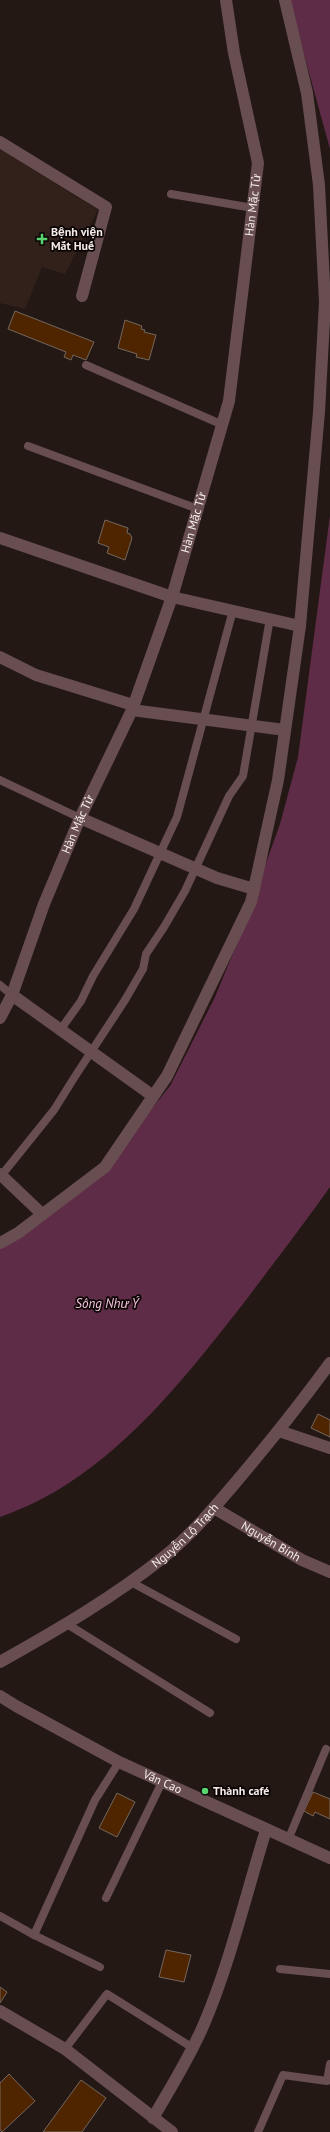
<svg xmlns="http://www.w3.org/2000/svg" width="330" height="2132" viewBox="0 0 330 2132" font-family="'PT Sans',sans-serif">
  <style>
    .built { fill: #32201b }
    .water { fill: #5e2c46 }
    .building { fill: #4f2500; stroke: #73675f }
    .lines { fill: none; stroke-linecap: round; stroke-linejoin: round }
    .lane { stroke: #684e51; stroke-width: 8 }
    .street { stroke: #684e51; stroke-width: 12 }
    .poi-dot { fill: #58d570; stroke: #0a0504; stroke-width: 1.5 }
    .labels { text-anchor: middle; stroke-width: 3.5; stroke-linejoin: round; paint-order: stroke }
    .street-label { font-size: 12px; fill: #f6edeb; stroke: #0a0504 }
    .poi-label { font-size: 12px; font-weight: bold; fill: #f6edeb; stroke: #0a0504; text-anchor: start }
    .water-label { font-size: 13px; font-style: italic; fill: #f6c3db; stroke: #0a0504 }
  </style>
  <rect width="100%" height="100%" fill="#241815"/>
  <!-- built -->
  <path class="built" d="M 0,149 L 98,210 L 65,274 L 42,267 L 25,309 L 0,303 Z"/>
  <!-- water -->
  <g class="water">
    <path d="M 289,0 L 330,0 L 330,149 Z"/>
    <path d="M 330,515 L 330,1187 C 302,1227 272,1265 243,1304 C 177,1388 105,1481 0,1517 L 0,1246 L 120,1148 L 170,1086 L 215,997 L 236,946 L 280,824 L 298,757 Z"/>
  </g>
  <!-- building -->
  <g class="building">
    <path d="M 15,311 L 94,342 L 86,360 L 73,355 L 71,360 L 64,357 L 66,352 L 8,329 Z"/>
    <path d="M 125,320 L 142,326 L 141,329 L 145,330 L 144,332 L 156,335 L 149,360 L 136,357 L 137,354 L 118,348 Z"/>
    <path d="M 105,520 L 128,528 L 127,533 L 130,534 L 132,538 L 125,560 L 107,553 L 109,547 L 98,543 Z"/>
    <path d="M 318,1414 L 330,1420 L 330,1437 L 311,1428 Z"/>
    <path d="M 313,1792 L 330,1799 L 330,1819 L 315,1812 L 313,1816 L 304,1811 Z"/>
    <path d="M 117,1793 L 135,1802 L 117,1837 L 99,1828 Z"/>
    <path d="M 166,1950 L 191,1955 L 184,1982 L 159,1977 Z"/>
    <path d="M 0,1987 L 7,1992 L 0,2003 Z"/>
    <path d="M 9,2074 L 35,2101 L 2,2132 L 0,2130 L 0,2083 Z"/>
    <path d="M 81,2080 L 106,2098 L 82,2132 L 43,2132 Z"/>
  </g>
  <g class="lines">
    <!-- lane -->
    <g class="lane">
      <path d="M 171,194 L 253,208"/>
      <path d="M 86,365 L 223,425"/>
      <path d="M 28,446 L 198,509"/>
      <path d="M 0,780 L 80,818"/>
      <path d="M 0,985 L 12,995"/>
      <path d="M 61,1029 L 81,1001 L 93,976 L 134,909 L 177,817 L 233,610"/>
      <path d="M 1,1176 L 54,1110 L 74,1078 L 125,1000 L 143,969 L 146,954 L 164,927 L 185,891 L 229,796 L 243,776 L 270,618"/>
      <path d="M 131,1582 L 236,1639"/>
      <path d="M 67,1624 L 210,1713"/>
      <path d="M 288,1840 L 326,1749"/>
      <path d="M 106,1898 L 162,1782"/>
      <path d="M 0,1916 L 34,1935 L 100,1967"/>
      <path d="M 34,1935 L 95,1800 L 119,1762"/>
      <path d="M 280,1969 L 330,1974"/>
      <path d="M 65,2049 L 107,1994 L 193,2048"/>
      <path d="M 258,2132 L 283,2075 L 327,2081 L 330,2064"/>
    </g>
    <!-- street -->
    <g class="street">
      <path d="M 0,142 L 106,207 L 82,296"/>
      <path d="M 0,538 L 172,597 L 300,626"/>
      <path d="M 0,657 L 36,675 L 133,705"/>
      <path d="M 132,710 L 285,730"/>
      <path d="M 80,818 L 217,878 L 254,889"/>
      <path d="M 12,995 L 153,1096"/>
      <path id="s1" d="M 0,1018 L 12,995 L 44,904 L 80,818 L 132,710 L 172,597 L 229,401 L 258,163 L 234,53 L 226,0"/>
      <path d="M 0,1174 L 42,1214"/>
      <path d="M 0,1243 L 18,1233 L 105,1167 L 167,1076 L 251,902 L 254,889 L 278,780 L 300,626 L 319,412 L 325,302 L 319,185 L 307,93 L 285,0"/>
      <path d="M 279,1431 L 330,1448"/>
      <path id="s2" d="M 214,1508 L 302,1560 L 330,1572"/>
      <path id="s3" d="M 0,1662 C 57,1630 114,1597 165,1556 C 192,1534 214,1508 236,1482 C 269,1443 300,1404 330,1363"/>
      <path id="s4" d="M 0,1696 L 16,1706 L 119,1762 L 330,1858"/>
      <path d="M 0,2011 L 65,2049 L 172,2132"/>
      <path d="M 153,2118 C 171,2087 190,2057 204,2024 C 230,1963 246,1894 266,1830"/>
    </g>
  </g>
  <!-- markers -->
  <g class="poi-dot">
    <path d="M40 233h4v4h4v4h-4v4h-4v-4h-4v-4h4z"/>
    <circle cx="205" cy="1791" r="4"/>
  </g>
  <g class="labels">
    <!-- street labels -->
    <g class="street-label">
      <text dy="4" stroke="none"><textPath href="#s1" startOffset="857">Hàn Mặc Tử</textPath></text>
      <text dy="4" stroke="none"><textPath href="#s1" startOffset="533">Hàn Mặc Tử</textPath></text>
      <text dy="4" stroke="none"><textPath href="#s1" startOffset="209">Hàn Mặc Tử</textPath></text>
      <text dy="4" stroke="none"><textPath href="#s3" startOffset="225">Nguyễn Lộ Trạch</textPath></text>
      <text dy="4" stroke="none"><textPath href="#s2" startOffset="66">Nguyễn Bính</textPath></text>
      <text dy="4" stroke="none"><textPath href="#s4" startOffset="184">Văn Cao</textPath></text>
    </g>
    <!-- poi labels -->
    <g class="poi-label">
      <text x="51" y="236">Bệnh viện<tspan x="51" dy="14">Mắt Huế</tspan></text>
      <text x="213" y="1795">Thành café</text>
    </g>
    <!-- water labels -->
    <g class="water-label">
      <text x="107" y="1308">Sông Như Ý</text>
    </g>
  </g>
</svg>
